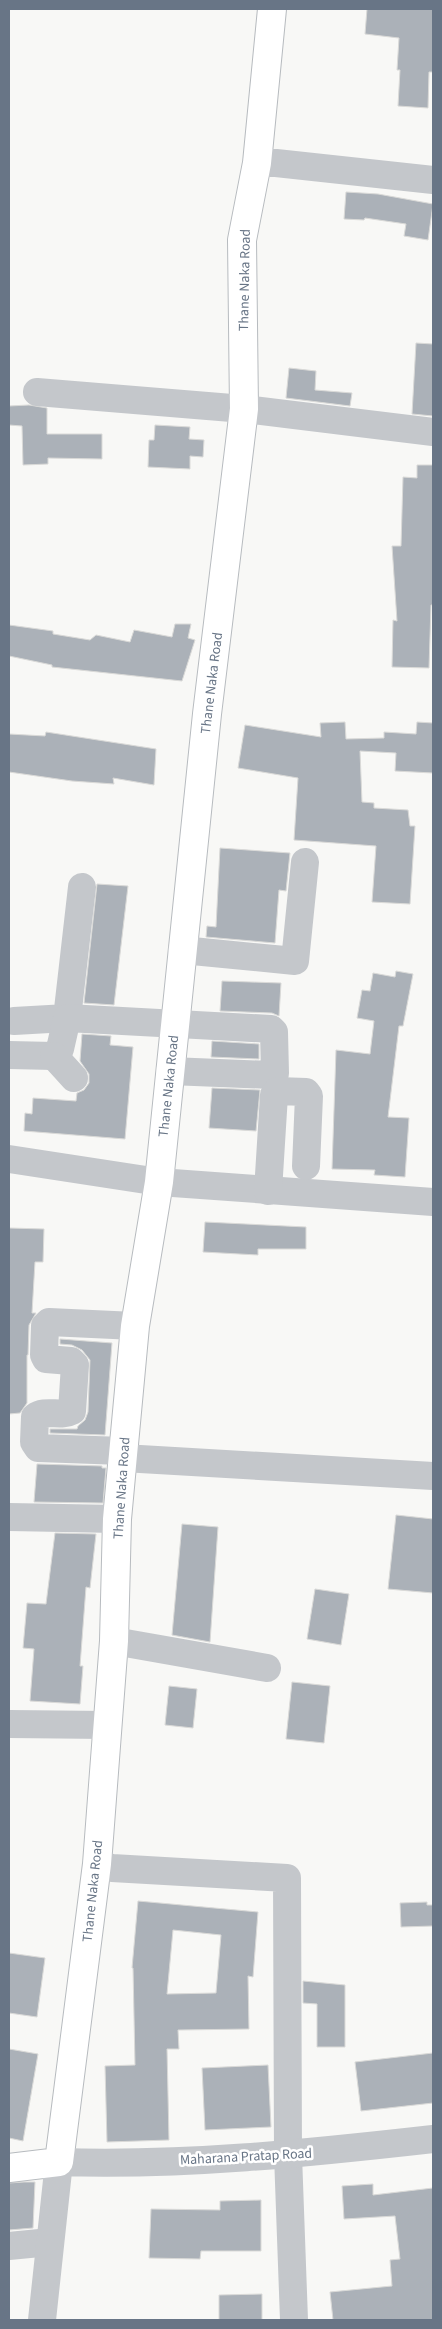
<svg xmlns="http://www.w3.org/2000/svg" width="442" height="2329" viewBox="0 0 442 2329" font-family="'Source Sans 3',sans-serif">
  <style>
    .building { fill: #abb1b8; stroke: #dadad8; fill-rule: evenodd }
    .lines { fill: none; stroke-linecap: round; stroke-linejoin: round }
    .major-casing { stroke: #b7bbbf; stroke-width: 30 }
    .minor { stroke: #c4c7cb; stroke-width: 28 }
    .major { stroke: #fff; stroke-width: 28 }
    .labels { text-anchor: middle; stroke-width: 5; stroke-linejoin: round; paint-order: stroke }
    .street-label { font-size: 14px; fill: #687586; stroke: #fff }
  </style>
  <rect width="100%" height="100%" fill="#f8f8f6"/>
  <!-- building -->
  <g class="building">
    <path d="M 367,9 L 433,9 L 433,72 L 429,72 L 428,108 L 398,106 L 400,70 L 397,70 L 399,38 L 365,34 Z"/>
    <path d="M 346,192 L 378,194 L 433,204 L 428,240 L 404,236 L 406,224 L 365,218 L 364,220 L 344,219 Z"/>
    <path d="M 416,343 L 433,344 L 433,416 L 412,414 Z"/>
    <path d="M 289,368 L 316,371 L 315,390 L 352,393 L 350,406 L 286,398 Z"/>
    <path d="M 29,405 L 47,408 L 47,434 L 102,434 L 102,459 L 48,458 L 48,464 L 23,465 L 22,426 L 9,425 L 9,406 Z"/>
    <path d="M 155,425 L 190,427 L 189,439 L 204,440 L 203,457 L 190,456 L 190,469 L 148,467 L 149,440 L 154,440 Z"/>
    <path d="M 417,465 L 433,465 L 433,605 L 431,605 L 429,668 L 392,667 L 393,620 L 397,621 L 392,546 L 401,546 L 403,477 L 417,478 Z"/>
    <path d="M 175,624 L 191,624 L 188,638 L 195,640 L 182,681 L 52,667 L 52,665 L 9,656 L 9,625 L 53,631 L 53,634 L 90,640 L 96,635 L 130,642 L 134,630 L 172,637 Z"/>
    <path d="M 345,722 L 346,739 L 384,738 L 384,732 L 416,734 L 417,722 L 433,723 L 433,773 L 395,771 L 396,753 L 360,751 L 362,802 L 374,803 L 374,808 L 408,810 L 410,826 L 415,826 L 410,904 L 372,902 L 376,846 L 294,840 L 298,778 L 238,768 L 245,725 L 321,737 L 320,723 Z"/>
    <path d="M 46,732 L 156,749 L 154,785 L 113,778 L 114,784 L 72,781 L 9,772 L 9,734 L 45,736 Z"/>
    <path d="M 220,848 L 290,853 L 286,891 L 279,890 L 275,943 L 206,937 L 207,926 L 216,927 Z"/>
    <path d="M 97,884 L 128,886 L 114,1005 L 84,1003 Z"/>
    <path d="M 396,971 L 413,974 L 403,1026 L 399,1026 L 388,1117 L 409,1118 L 405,1177 L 374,1175 L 375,1170 L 332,1169 L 336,1050 L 370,1054 L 374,1021 L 357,1018 L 362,990 L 370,991 L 373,973 L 395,977 Z"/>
    <path d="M 222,981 L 281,983 L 279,1016 L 272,1013 L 220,1011 Z"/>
    <path d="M 82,1034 L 111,1036 L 110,1045 L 133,1047 L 125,1139 L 24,1131 L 25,1113 L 32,1114 L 33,1098 L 76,1101 L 77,1093 L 84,1090 L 89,1083 L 89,1074 L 80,1061 Z"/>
    <path d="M 212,1041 L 259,1044 L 259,1059 L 211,1057 Z"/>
    <path d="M 212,1088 L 260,1090 L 256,1131 L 209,1128 Z"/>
    <path d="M 205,1222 L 306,1227 L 306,1249 L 258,1249 L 258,1255 L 203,1252 Z"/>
    <path d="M 9,1228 L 44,1229 L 43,1262 L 35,1262 L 32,1313 L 36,1313 L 29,1325 L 28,1355 L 27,1355 L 27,1403 L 20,1413 L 9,1414 Z"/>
    <path d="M 60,1339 L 112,1343 L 105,1435 L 50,1433 L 50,1429 L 77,1429 L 78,1426 L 85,1420 L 88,1412 L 90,1360 L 82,1350 L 72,1345 L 60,1344 Z"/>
    <path d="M 37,1464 L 102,1466 L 102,1468 L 106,1468 L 103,1503 L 34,1502 Z"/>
    <path d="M 396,1515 L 433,1519 L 433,1593 L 388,1589 Z"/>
    <path d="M 182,1524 L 218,1527 L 210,1642 L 172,1635 Z"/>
    <path d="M 55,1533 L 96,1534 L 90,1588 L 86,1587 L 80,1666 L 83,1666 L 80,1704 L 30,1701 L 34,1649 L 23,1648 L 27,1603 L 46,1604 Z"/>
    <path d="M 315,1589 L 349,1594 L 341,1645 L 307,1639 Z"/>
    <path d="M 292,1682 L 330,1686 L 324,1743 L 286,1739 Z"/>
    <path d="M 169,1686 L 197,1689 L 193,1728 L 165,1725 Z"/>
    <path d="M 138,1901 L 258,1912 L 253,1977 L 248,1976 L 249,2029 L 178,2030 L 179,2049 L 167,2049 L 169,2140 L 107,2142 L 105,2066 L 135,2065 L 133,1968 L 132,1968 ZM 173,1930 L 221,1935 L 216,1993 L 167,1994 Z"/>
    <path d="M 427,1902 L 427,1905 L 433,1905 L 433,1926 L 401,1927 L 400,1903 Z"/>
    <path d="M 9,1953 L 45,1958 L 37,2017 L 9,2013 Z"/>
    <path d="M 303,1981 L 345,1985 L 345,2047 L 317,2047 L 317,2004 L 303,2003 Z"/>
    <path d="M 9,2049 L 38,2054 L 23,2141 L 9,2138 Z"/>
    <path d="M 433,2053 L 433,2103 L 361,2111 L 355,2062 Z"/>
    <path d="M 268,2065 L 271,2127 L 205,2130 L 202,2068 Z"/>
    <path d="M 24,2182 L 35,2182 L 33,2228 L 9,2230 L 9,2183 Z"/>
    <path d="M 373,2184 L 373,2195 L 433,2188 L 433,2320 L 333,2320 L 330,2292 L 392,2286 L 390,2260 L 400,2259 L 395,2216 L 344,2219 L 342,2186 Z"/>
    <path d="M 261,2200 L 261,2251 L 201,2251 L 200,2259 L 149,2258 L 151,2209 L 220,2210 L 220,2201 Z"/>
    <path d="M 262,2294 L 262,2320 L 219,2320 L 219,2295 Z"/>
  </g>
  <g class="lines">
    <defs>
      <path id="major" d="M 9,2168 L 59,2162 L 97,1864 L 114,1641 L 117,1519 L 135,1326 L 159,1182 L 207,714 L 244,409 L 242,240 L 257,163 L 272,9"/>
    </defs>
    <!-- major casing -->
    <use href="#major" class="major-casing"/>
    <!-- minor -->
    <g class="minor">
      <path d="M 257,163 L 276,163 L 433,180"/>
      <path d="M 37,392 L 244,409 L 433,432"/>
      <path d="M 182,950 L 295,961 L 305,862"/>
      <path d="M 14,1021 L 67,1018 L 82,887"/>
      <path d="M 9,1055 L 54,1056 L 60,1049 L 67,1018 L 271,1029 L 274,1032 L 275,1073 L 271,1075 L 170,1071"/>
      <path d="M 54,1056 L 74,1078"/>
      <path d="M 9,1159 L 159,1182 L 433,1202"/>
      <path d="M 268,1191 L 274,1095 L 277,1091 L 306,1092 L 309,1096 L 306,1166"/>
      <path d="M 123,1451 L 38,1448 L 34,1442 L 35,1417 C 45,1409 61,1417 72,1411 L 75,1365 L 71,1361 L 46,1359 L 44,1355 L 45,1326 L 49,1322 L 135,1326"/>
      <path d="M 123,1458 L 433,1476"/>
      <path d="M 9,1517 L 117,1519"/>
      <path d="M 114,1641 L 267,1668"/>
      <path d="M 9,1724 L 107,1725"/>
      <path d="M 97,1864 L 112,1868 L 287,1878 L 288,2155 L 294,2320"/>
      <path d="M 9,2246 L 50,2242"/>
      <path d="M 42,2320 L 59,2162 C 184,2166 309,2153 433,2139"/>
    </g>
    <!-- major -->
    <use href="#major" class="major"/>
  </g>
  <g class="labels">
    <!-- street labels -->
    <g class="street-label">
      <text transform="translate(244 280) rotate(-89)" y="5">Thane Naka Road</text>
      <text transform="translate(211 683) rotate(-83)" y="5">Thane Naka Road</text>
      <text transform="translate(168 1086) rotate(-84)" y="5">Thane Naka Road</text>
      <text transform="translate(121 1488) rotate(-86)" y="5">Thane Naka Road</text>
      <text transform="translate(92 1891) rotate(-84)" y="5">Thane Naka Road</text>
      <text transform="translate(246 2156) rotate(-3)" y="5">Maharana Pratap Road</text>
    </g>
  </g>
  <!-- border -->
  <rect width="442" height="2329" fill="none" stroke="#687586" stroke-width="20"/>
</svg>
